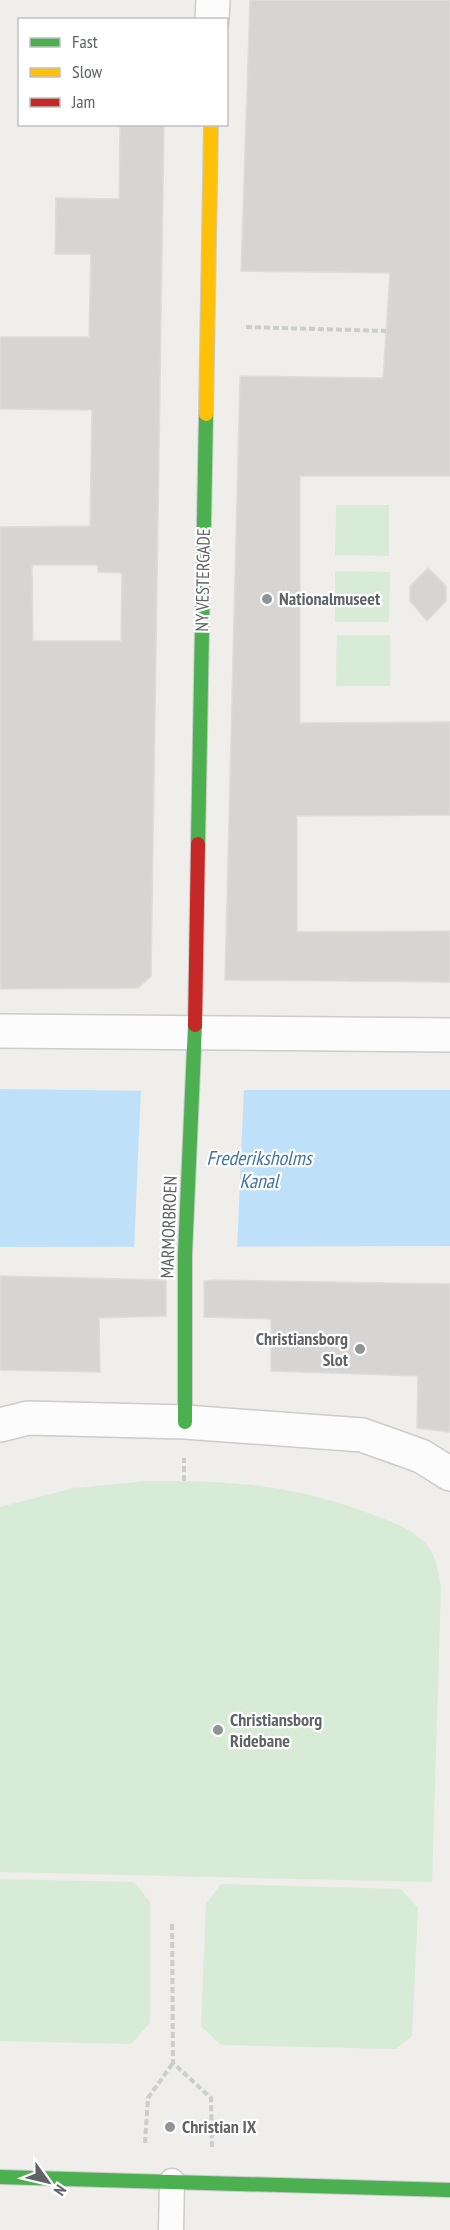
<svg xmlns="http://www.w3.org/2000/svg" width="450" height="2230" viewBox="0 0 450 2230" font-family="'PT Sans Narrow',sans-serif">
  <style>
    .green { fill: #d8ebd6 }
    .water { fill: #bfe0f9 }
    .pier { fill: #efeeea }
    .building { fill: #d6d5d3; stroke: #deddd9; stroke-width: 1.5; fill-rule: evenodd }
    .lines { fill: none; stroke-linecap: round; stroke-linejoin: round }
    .lane-casing { stroke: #cbcccc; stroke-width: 27 }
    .street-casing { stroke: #cbcccc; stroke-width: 36 }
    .fast-casing { stroke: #cacacb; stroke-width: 16 }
    .slow-casing { stroke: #cacacb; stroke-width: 16 }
    .jam-casing { stroke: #cacacb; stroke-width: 16 }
    .path { stroke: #cacfcc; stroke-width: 4; stroke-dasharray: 6 3; stroke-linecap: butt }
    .lane { stroke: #fdfcfc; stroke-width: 24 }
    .street { stroke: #fdfcfc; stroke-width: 33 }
    .fast { stroke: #4caf50; stroke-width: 14 }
    .slow { stroke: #ffc107; stroke-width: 14 }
    .jam { stroke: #c62828; stroke-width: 14 }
    .poi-dot { fill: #919496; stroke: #fff; stroke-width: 2 }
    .labels { text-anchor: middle; stroke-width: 4.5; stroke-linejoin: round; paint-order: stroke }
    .street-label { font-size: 18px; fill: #5f6368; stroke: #fff }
    .poi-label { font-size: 18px; font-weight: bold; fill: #5f6368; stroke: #fff; text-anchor: start }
    .water-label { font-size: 20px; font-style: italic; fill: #4174aa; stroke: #fff }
  </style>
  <rect width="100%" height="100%" fill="#efeeea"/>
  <!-- green -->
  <g class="green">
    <path d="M 336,505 L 389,505 L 389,556 L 335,555 Z"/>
    <path d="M 335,571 L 390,572 L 389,622 L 335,622 Z"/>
    <path d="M 337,635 L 390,635 L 390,686 L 336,686 Z"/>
    <path d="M 148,1481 C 232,1480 297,1485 376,1516 C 393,1522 416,1531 427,1545 C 437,1558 439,1574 441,1588 L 432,1882 L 0,1872 L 0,1507 L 74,1488 Z"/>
    <path d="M 0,1879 L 134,1882 L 150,1902 L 150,2023 L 131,2044 L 0,2041 Z"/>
    <path d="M 221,1884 L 401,1889 L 418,1908 L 412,2036 L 396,2049 L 221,2045 L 201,2026 L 206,1904 Z"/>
  </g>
  <!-- water -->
  <path class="water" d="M 0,1089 L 235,1092 L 248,1090 L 450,1090 L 450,1246 L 0,1247 Z"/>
  <!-- pier -->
  <path class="pier" d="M 244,1087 L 237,1251 L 134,1249 L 141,1088 Z"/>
  <!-- building -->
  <g class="building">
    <path d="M 250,0 L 450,0 L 450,476 L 300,476 L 300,723 L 450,722 L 450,815 L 297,816 L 297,932 L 450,931 L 450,982 L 225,980 L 240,376 L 383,378 L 390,273 L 241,271 Z"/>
    <path d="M 120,124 L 164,124 L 151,976 L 138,988 L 0,989 L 0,527 L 90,526 L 92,410 L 0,409 L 0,337 L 89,337 L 91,254 L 55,254 L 56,198 L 119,199 ZM 32,565 L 98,565 L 98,572 L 122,573 L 121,641 L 33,641 Z"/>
    <path d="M 428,568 L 446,586 L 446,601 L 427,621 L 410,601 L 410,586 Z"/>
    <path d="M 0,1276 L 166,1280 L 166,1316 L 99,1318 L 100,1372 L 0,1370 Z"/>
    <path d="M 215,1280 L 450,1284 L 450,1432 L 417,1428 L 418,1376 L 271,1371 L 271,1319 L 204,1317 L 204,1281 Z"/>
  </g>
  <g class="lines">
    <defs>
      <path id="lane" d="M 171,2230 L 172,2181"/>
      <g id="street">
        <path d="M 212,20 L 213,0"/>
        <path d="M 0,1031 L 450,1035"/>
        <path d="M 0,1425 L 28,1418 L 185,1422 L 362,1435 L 421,1456 L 450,1474"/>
      </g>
      <g id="fast">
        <path d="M 198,844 L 206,414"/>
        <path d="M 185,1422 L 185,1254 L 195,1025"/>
        <path d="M 0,2177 L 450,2190"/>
      </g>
      <path id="slow" d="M 206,414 L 211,124"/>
      <path id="jam" d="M 195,1025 L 198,844"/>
    </defs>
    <!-- lane casing -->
    <use href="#lane" class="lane-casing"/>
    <!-- street casing -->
    <use href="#street" class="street-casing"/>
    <!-- fast casing -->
    <use href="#fast" class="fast-casing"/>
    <!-- slow casing -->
    <use href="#slow" class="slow-casing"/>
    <!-- jam casing -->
    <use href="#jam" class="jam-casing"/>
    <!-- path -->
    <g class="path">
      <path d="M 246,327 L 386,331"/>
      <path d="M 184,1481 L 184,1458"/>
      <path d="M 172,1924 L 173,2063 L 211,2098 L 212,2147"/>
      <path d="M 145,2143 L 148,2098 L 173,2063"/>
    </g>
    <!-- lane -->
    <use href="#lane" class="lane"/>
    <!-- street -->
    <use href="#street" class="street"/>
    <!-- fast -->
    <use href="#fast" class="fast"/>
    <!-- slow -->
    <use href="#slow" class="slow"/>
    <!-- jam -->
    <use href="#jam" class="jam"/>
  </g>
  <!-- markers -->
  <g class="poi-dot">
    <circle cx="267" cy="599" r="6"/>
    <circle cx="360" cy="1349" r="6"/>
    <circle cx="218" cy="1730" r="6"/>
    <circle cx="170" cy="2127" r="6"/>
  </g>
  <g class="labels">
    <!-- street labels -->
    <g class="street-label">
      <text transform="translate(203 580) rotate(-89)" y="6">NY VESTERGADE</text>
      <text transform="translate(169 1227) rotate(-88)" y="6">MARMORBROEN</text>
    </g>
    <!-- poi labels -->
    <g class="poi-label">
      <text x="279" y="605">Nationalmuseet</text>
      <text x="348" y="1345" text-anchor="end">Christiansborg<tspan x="348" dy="21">Slot</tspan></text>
      <text x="230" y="1726">Christiansborg<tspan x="230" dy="21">Ridebane</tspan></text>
      <text x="182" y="2133">Christian IX</text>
    </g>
    <!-- water labels -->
    <g class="water-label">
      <text x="259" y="1165">Frederiksholms<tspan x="259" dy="23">Kanal</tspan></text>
    </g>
  </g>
  <!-- legend -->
  <rect x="18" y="18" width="210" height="108" fill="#ffffff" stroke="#bfc1c3" stroke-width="1.5"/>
  <rect x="30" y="38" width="30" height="9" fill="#4caf50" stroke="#bfc1c3" stroke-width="1.5"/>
  <text x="72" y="48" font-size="18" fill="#5f6368">Fast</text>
  <rect x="30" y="68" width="30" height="9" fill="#ffc107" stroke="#bfc1c3" stroke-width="1.5"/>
  <text x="72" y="78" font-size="18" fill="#5f6368">Slow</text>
  <rect x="30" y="98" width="30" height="9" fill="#c62828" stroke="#bfc1c3" stroke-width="1.5"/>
  <text x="72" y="108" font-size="18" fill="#5f6368">Jam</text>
  <!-- north arrow -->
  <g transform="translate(48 2182) rotate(124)" stroke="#ffffff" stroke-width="4.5" paint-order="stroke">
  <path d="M0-4.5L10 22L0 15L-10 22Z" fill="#5f6368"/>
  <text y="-9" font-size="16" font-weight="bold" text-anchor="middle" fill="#5f6368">N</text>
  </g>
</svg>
